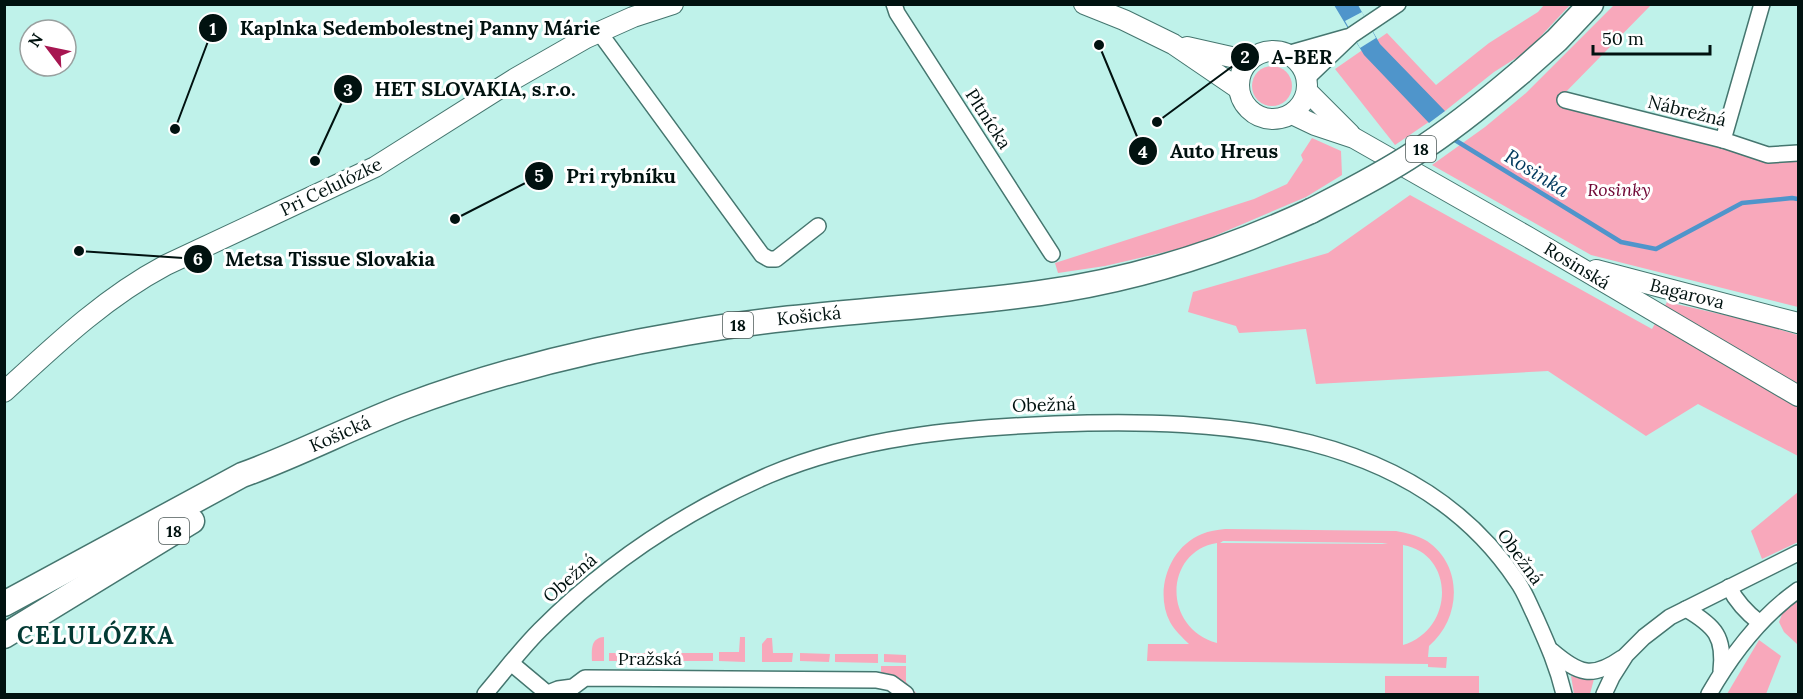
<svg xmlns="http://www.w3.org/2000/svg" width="1803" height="699" viewBox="0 0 1803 699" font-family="Lora,serif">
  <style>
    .green { fill: #f8a8bb; fill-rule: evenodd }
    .water { fill: #4f95cb }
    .pier { fill: #bff2ea }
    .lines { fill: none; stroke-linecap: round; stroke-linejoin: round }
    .stream { stroke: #4f95cb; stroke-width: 4.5 }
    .minor-casing { stroke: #45766f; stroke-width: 18 }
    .tertiary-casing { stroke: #45766f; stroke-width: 22 }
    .primary-casing { stroke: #45766f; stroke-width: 27 }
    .minor { stroke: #fff; stroke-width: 15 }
    .tertiary { stroke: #fff; stroke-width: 20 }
    .primary { stroke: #fff; stroke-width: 24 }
    .primary-bridge-casing { stroke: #45766f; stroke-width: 27; stroke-linecap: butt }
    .primary-bridge { stroke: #fff; stroke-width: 24 }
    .labels { text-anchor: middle; stroke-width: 6; stroke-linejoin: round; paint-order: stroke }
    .shield { fill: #fff; stroke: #4d5958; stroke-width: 1.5 }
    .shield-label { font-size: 16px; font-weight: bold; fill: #011210 }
    .street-label { font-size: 18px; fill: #011210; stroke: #fff }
    .park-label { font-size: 18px; font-style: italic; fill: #6f0433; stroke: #fff }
    .water-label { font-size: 20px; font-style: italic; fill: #00395d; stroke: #fff }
    .district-label { font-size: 24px; font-weight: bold; letter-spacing: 1.5px; fill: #033a34; stroke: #fff }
    .leader { fill: none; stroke: #011210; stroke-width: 2 }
    .callout-dot { fill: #011210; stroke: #fff; stroke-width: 2 }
    .mark-label { font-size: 18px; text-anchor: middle; font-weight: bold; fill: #fff }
    .callout-label { font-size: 20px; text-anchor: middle; font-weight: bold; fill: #011210; stroke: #fff; stroke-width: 6; stroke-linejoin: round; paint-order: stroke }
  </style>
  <rect width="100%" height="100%" fill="#bff2ea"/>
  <!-- green -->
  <g class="green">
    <path d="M 1544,5 L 1570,5 L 1527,51 L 1494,72 L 1445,111 L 1395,145 L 1335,69 L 1387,33 L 1436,85 L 1489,43 L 1538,12 Z"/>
    <path d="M 1614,5 L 1651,5 L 1557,101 L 1704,138 L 1798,155 L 1798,307 L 1591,255 L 1432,165 L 1485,127 L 1526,93 Z"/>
    <circle cx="1272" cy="86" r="20"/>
    <path d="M 1312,138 L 1341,151 L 1342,175 L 1306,197 L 1191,246 L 1105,266 L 1058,273 L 1055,263 L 1254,199 L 1287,184 L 1303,160 L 1301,155 Z"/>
    <path d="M 1410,195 L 1652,329 L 1667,302 L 1755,322 L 1798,335 L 1798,456 L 1698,404 L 1646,436 L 1548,371 L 1316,384 L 1306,329 L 1239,333 L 1236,326 L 1188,312 L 1193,292 L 1328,253 Z"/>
    <path d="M 1798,492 L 1798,542 L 1762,559 L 1751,531 Z"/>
    <path d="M 1225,529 L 1396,531 C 1406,533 1417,535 1427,541 C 1464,566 1461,619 1429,646 L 1428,657 L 1447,657 L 1446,668 L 1428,667 L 1428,664 L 1147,661 L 1148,644 L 1189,644 C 1182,637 1175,631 1170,622 C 1154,591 1169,547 1202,534 C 1209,531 1217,530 1225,529 ZM 1223,541 L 1382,543 L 1388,544 L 1220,543 ZM 1217,543 L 1217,643 C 1161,627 1165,551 1217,543 ZM 1403,545 C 1455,554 1455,629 1403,645 Z"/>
    <path d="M 1798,600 L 1798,645 L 1784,632 L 1779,622 L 1783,612 Z"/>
    <path d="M 604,637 L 604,661 L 592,661 C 592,650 590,638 604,637 Z"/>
    <path d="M 740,637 L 745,637 L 745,662 L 719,661 L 719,652 L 739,652 Z"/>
    <path d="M 767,638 L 772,638 L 773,653 L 793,653 L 792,662 L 762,662 L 762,644 Z"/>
    <path d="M 1759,640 L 1781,656 L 1766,694 L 1727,694 Z"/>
    <rect x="609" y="653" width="18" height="8"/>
    <rect x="634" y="653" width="30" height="8"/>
    <rect x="669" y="653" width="44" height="8"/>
    <path d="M 800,653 L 830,654 L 829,662 L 800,661 Z"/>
    <path d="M 835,654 L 878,654 L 878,663 L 835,662 Z"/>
    <path d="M 884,654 L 906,655 L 906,663 L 884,662 Z"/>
    <path d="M 881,666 L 906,666 L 906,682 L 917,694 L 914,694 L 900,680 L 881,673 Z"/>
    <rect x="1385" y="676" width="94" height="18"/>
    <path d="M 1571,676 L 1594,679 L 1590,694 L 1574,694 Z"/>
  </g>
  <!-- water -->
  <path class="water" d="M 1334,5 L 1358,5 L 1380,44 L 1445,111 L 1429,123 L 1364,55 Z"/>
  <!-- pier -->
  <path class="pier" d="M 1362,12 L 1376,38 L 1360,48 L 1345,21 Z"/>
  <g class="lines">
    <!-- stream -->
    <path class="stream" d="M 1450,137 L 1621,242 L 1656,249 L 1742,203 L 1792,198 L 1798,199"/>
    <defs>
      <g id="minor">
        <path d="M 894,4 L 897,13 L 1052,254"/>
        <path d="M 599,32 L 762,255 L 769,259 L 776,259 L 818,226"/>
        <path d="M 1287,54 L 1347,37"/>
        <path d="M 1307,78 L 1352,35 L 1398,4"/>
        <path d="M 1565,100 L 1723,140 L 1768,155 L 1798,153"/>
        <path d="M 1723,140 L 1762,4"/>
        <path d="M 1729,587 C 1736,601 1747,613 1760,623"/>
        <path d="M 1686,609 C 1715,626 1725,637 1721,671"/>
        <path d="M 1552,651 C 1579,674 1592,679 1622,658"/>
        <path d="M 511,663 L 548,694"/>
        <path d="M 548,693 L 558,689 L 573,687 L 585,678 L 876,680 L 891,683 L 906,694"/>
        <path d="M 485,694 C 503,673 520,650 540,630 C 605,565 684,512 769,475 C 859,437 959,428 1055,424 C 1221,418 1415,428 1517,581 C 1525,592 1529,604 1535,616 C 1547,643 1557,665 1564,694"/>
        <path d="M 1604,694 L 1612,677 L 1626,655 L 1644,637 L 1670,617 L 1798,553"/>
        <path d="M 1709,694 C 1732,654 1760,617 1798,590"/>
      </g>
      <g id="tertiary">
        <path d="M 1084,4 L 1124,20 L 1173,44 L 1239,89"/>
        <path d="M 1187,47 L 1249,61"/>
        <circle cx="1273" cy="85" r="34"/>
        <path d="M 1307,91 L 1350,134"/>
        <path d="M 1292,114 L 1315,125 L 1354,138 L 1528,237 L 1798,396"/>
        <path d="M 1596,270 L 1798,323"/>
        <path d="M 4,392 C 55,345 104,298 166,265 L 375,167 L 516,78 L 586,38 L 633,17 L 673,4"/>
      </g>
      <g id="primary">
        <path d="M 1521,72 L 1557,40 L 1591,4"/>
        <path d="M 4,604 L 242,475 C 298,455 351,427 406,406 C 497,372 591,349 686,333 C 803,312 923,309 1040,293 C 1134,280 1226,251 1311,211"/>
        <path d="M 4,636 L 192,521"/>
      </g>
    </defs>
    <!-- minor casing -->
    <use href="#minor" class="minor-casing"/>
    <!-- tertiary casing -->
    <use href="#tertiary" class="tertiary-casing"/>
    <!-- primary casing -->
    <use href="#primary" class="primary-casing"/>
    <!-- minor -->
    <use href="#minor" class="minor"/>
    <!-- tertiary -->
    <use href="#tertiary" class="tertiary"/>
    <!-- primary -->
    <use href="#primary" class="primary"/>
    <defs>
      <path id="primary-bridge" d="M 1311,211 C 1346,193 1382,175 1415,153 C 1453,129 1487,101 1521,72"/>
    </defs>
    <!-- primary-bridge casing -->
    <use href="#primary-bridge" class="primary-bridge-casing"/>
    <!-- primary-bridge -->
    <use href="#primary-bridge" class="primary-bridge"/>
  </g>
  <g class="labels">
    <!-- shield labels -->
    <g class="shield">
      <rect x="1406" y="136" width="30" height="26" rx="4.5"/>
      <rect x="723" y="312" width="30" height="26" rx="4.5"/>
      <rect x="159" y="518" width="30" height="26" rx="4.5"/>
    </g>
    <g class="shield-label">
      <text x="1421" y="155">18</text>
      <text x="738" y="331">18</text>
      <text x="174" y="537">18</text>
    </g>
    <!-- street labels -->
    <g class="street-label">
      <text transform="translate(1687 111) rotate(14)" y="6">Nábrežná</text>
      <text transform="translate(988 119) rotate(57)" y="6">Pltnícka</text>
      <text transform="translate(331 187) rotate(-26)" y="6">Pri Celulózke</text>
      <text transform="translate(1577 266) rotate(31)" y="6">Rosinská</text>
      <text transform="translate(1687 294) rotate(14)" y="6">Bagarova</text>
      <text transform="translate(809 316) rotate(-6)" y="6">Košická</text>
      <text transform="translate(1044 405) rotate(-2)" y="6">Obežná</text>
      <text transform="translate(340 434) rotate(-24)" y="6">Košická</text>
      <text transform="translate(1520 557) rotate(54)" y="6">Obežná</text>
      <text transform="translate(570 578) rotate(-41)" y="6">Obežná</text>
      <text x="650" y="665">Pražská</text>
    </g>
    <!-- park labels -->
    <g class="park-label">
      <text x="1619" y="196">Rosinky</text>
    </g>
    <!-- water labels -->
    <g class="water-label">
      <text transform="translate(1537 173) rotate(32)" y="7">Rosinka</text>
    </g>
    <!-- district labels -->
    <g class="district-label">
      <text x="96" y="644">CELULÓZKA</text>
    </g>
  </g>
  <!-- callouts -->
  <path class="leader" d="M175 129L213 28M1157 122L1245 57M315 161L348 89M1099 45L1143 151M455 219L539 176M79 251L198 259"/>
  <g class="callout-dot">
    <circle cx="175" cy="129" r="6"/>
    <circle cx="1157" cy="122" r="6"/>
    <circle cx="315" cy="161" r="6"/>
    <circle cx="1099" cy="45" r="6"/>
    <circle cx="455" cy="219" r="6"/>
    <circle cx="79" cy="251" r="6"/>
    <circle cx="213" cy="28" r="15"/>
    <circle cx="1245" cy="57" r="15"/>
    <circle cx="348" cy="89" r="15"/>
    <circle cx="1143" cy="151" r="15"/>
    <circle cx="539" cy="176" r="15"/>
    <circle cx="198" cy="259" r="15"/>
  </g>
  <g class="mark-label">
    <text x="213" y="35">1</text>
    <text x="1245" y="63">2</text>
    <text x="348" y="96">3</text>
    <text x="1143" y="158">4</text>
    <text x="539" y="182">5</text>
    <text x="198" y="265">6</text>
  </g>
  <g class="callout-label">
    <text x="420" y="35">Kaplnka Sedembolestnej Panny Márie</text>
    <text x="1302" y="64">A-BER</text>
    <text x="475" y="96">HET SLOVAKIA, s.r.o.</text>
    <text x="1224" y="158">Auto Hreus</text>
    <text x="621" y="183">Pri rybníku</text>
    <text x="330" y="266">Metsa Tissue Slovakia</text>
  </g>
  <!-- border -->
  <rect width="1803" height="699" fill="none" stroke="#011210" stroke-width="12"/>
  <!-- north arrow -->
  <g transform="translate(48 48) rotate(302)"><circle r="28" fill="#ffffff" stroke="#99a09f" stroke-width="1.5"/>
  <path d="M0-4.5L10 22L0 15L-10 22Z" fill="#a71651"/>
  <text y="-9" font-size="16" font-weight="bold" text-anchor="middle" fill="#011210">N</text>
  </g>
  <!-- scale -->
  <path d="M1593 45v9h117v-9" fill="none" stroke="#011210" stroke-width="3"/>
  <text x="1602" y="45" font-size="18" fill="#011210" stroke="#ffffff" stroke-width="4.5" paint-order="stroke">50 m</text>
</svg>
